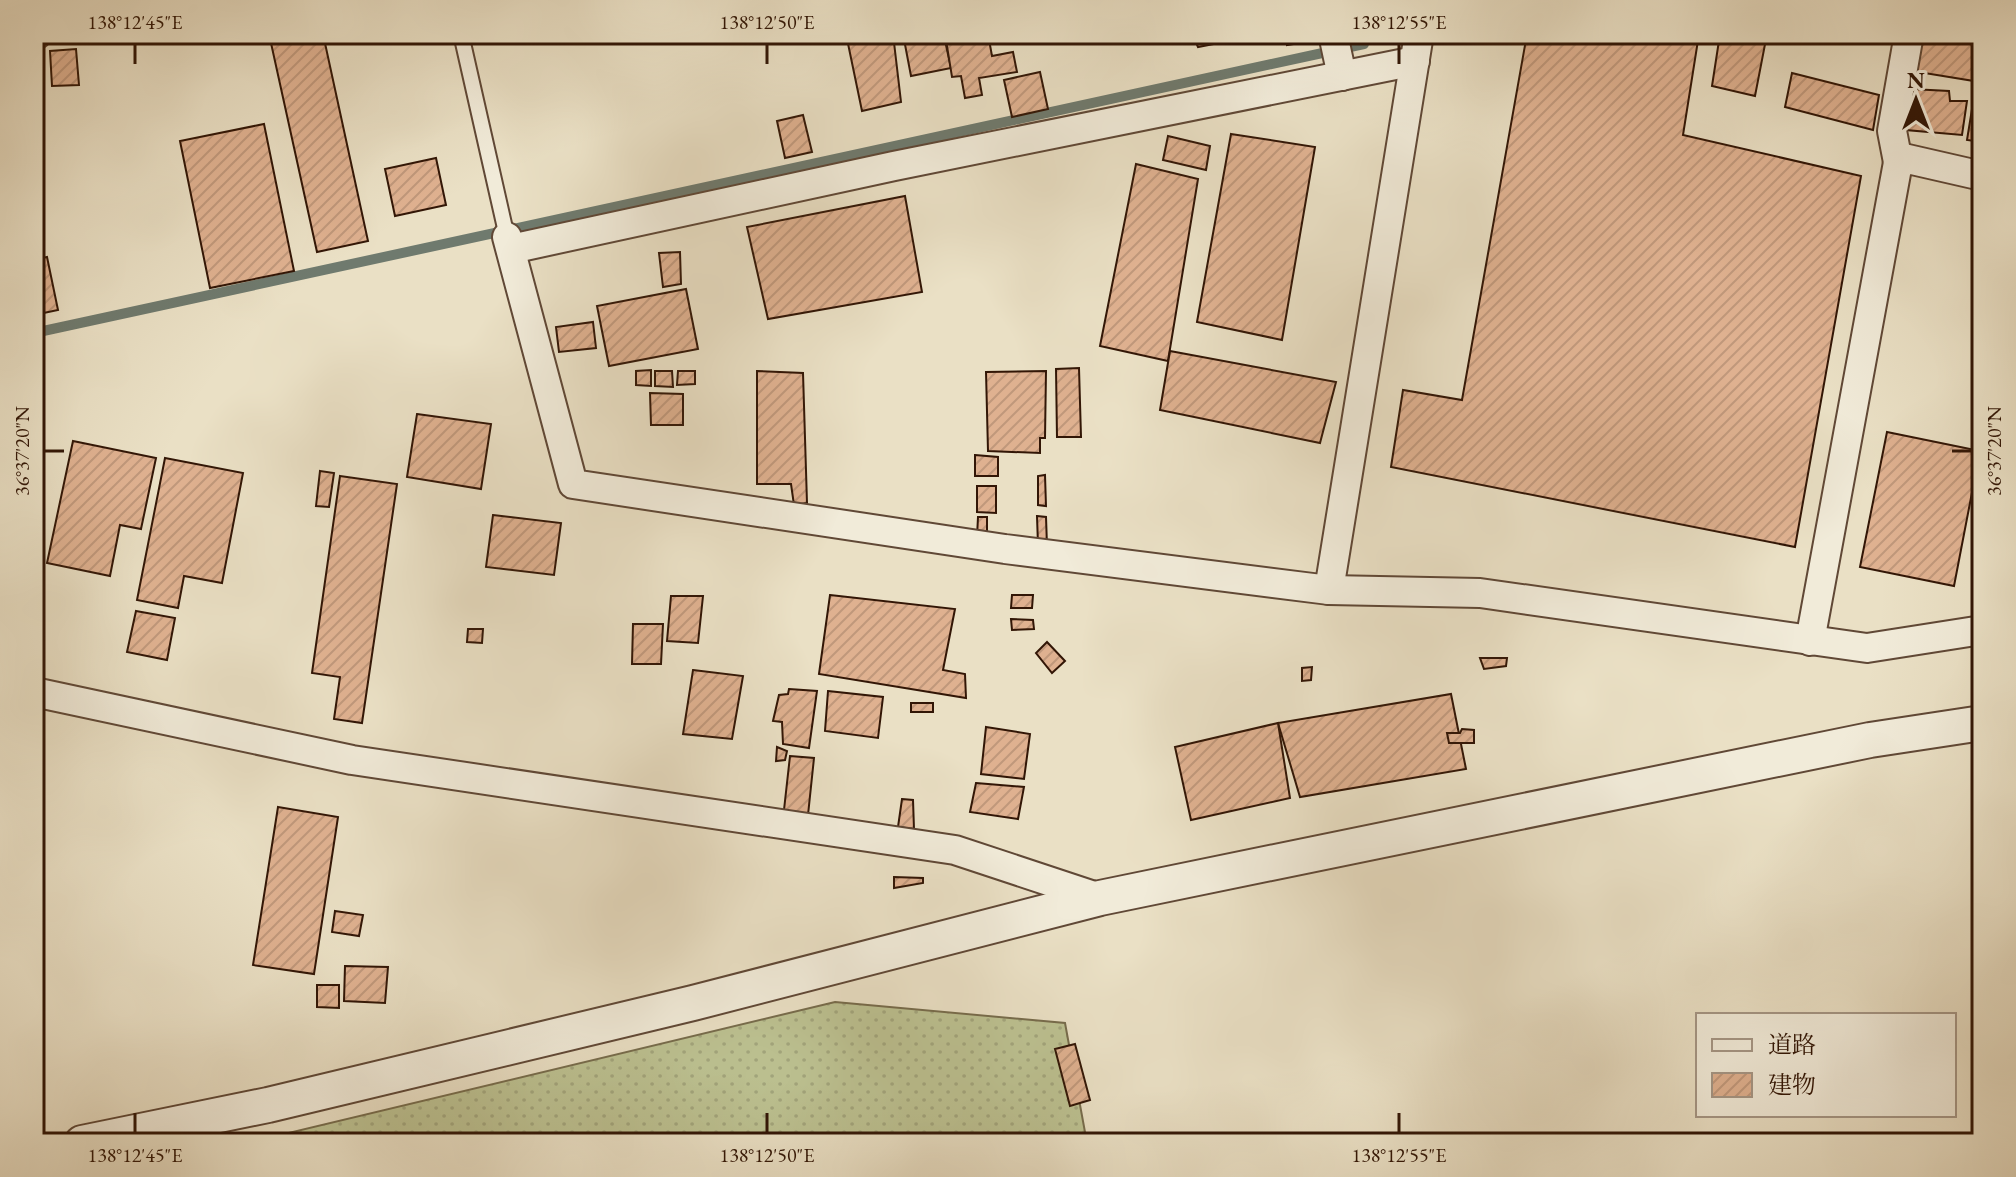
<svg xmlns="http://www.w3.org/2000/svg" width="2016" height="1177" viewBox="0 0 2016 1177" font-family="'EB Garamond','Noto Serif JP',serif">
  <style>
    .grass { fill: url(#grass-dots); stroke: #776c4c; stroke-width: 2 }
    .lines { fill: none; stroke-linecap: round; stroke-linejoin: round }
    .stream { stroke: #6f7a6e; stroke-width: 10 }
    .building { fill: url(#building-hatch); stroke: #321606; stroke-width: 2 }
    .service-casing { stroke: #604836; stroke-width: 18 }
    .minor-casing { stroke: #604836; stroke-width: 32 }
    .tertiary-casing { stroke: #604836; stroke-width: 38 }
    .service { stroke: #f1ebd9; stroke-width: 14 }
    .minor { stroke: #f1ebd9; stroke-width: 28 }
    .tertiary { stroke: #f1ebd9; stroke-width: 34 }
    .ticks { fill: none; stroke: #321606; stroke-width: 3 }
    .neatline { fill: none; stroke: #321606; stroke-width: 3 }
    .ticks-label { font-size: 20px; text-anchor: middle; fill: #321606 }
  </style>
  <defs>
    <pattern id="grass-dots" width="8" height="8" patternUnits="userSpaceOnUse" patternTransform="scale(2)"><rect width="8" height="8" fill="#bcc191"/><path d="M2 2h.1M6 6h.1" fill="none" stroke="#a2a57c" stroke-width="1.8" stroke-linecap="round"/></pattern>
    <pattern id="building-hatch" width="6" height="6" patternUnits="userSpaceOnUse" patternTransform="scale(2)"><rect width="6" height="6" fill="#dfb190"/><path d="M-1 1l2-2M0 6l6-6M5 7l2-2" fill="none" stroke="#c0987b"/></pattern>
  </defs>
  <rect width="100%" height="100%" fill="#eae0c5"/>
  <filter id="stains"><feTurbulence type="fractalNoise" baseFrequency=".0025" numOctaves="4"/><feColorMatrix values="0 0 0 0 .2 0 0 0 0 .09 0 0 0 0 .02 0 0 0 .5 -.17"/></filter>
  <radialGradient id="worn" r=".72"><stop offset=".6" stop-color="#630" stop-opacity="0"/><stop offset="1" stop-color="#630" stop-opacity=".3"/></radialGradient>
  <!-- grass -->
  <path class="grass" d="M 835,1002 L 1065,1023 L 1087,1143 L 247,1143 Z"/>
  <g class="lines">
    <!-- stream -->
    <path class="stream" d="M 34,333 L 1364,44"/>
  </g>
  <!-- building -->
  <g class="building">
    <path d="M 269,34 L 323,34 L 368,241 L 317,252 Z"/>
    <path d="M 846,34 L 893,34 L 901,102 L 862,111 Z"/>
    <path d="M 903,34 L 921,34 L 922,40 L 944,36 L 951,68 L 911,76 Z"/>
    <path d="M 945,34 L 988,34 L 992,56 L 1013,52 L 1017,72 L 979,78 L 982,95 L 965,98 L 961,76 L 952,77 Z"/>
    <path d="M 1182,34 L 1218,34 L 1219,43 L 1198,47 L 1194,38 L 1183,38 Z"/>
    <path d="M 1287,34 L 1319,34 L 1319,40 L 1287,45 Z"/>
    <path d="M 1527,34 L 1699,34 L 1683,135 L 1861,176 L 1795,547 L 1391,467 L 1403,390 L 1462,400 Z"/>
    <path d="M 1720,34 L 1767,34 L 1755,96 L 1712,86 Z"/>
    <path d="M 1919,34 L 1980,46 L 1974,81 L 1912,71 Z"/>
    <path d="M 76,49 L 79,85 L 52,86 L 50,51 Z"/>
    <path d="M 1040,72 L 1048,109 L 1012,117 L 1004,80 Z"/>
    <path d="M 1792,73 L 1879,95 L 1873,130 L 1785,107 Z"/>
    <path d="M 1911,89 L 1949,91 L 1950,101 L 1967,101 L 1962,135 L 1906,130 Z"/>
    <path d="M 1972,109 L 1982,110 L 1982,142 L 1967,140 Z"/>
    <path d="M 803,115 L 812,152 L 785,158 L 777,121 Z"/>
    <path d="M 264,124 L 294,271 L 210,288 L 180,141 Z"/>
    <path d="M 1231,134 L 1315,147 L 1282,340 L 1197,322 Z"/>
    <path d="M 1168,136 L 1210,146 L 1206,170 L 1163,160 Z"/>
    <path d="M 436,158 L 446,205 L 395,216 L 385,169 Z"/>
    <path d="M 1136,164 L 1198,179 L 1168,361 L 1100,346 Z"/>
    <path d="M 905,196 L 922,292 L 768,319 L 747,227 Z"/>
    <path d="M 680,252 L 681,284 L 663,287 L 659,253 Z"/>
    <path d="M 47,257 L 58,310 L 34,315 L 34,260 Z"/>
    <path d="M 686,289 L 698,349 L 609,366 L 597,306 Z"/>
    <path d="M 593,322 L 596,348 L 559,352 L 556,327 Z"/>
    <path d="M 1170,351 L 1336,382 L 1320,443 L 1160,410 Z"/>
    <path d="M 1079,368 L 1081,437 L 1057,437 L 1056,369 Z"/>
    <path d="M 651,370 L 651,386 L 636,385 L 636,371 Z"/>
    <path d="M 655,371 L 672,371 L 673,387 L 655,386 Z"/>
    <path d="M 678,371 L 695,371 L 695,384 L 677,385 Z"/>
    <path d="M 757,371 L 803,373 L 807,503 L 794,505 L 791,484 L 757,484 Z"/>
    <path d="M 1046,371 L 1045,438 L 1040,438 L 1040,453 L 988,451 L 986,372 Z"/>
    <path d="M 650,393 L 683,394 L 683,425 L 651,425 Z"/>
    <path d="M 417,414 L 491,424 L 481,489 L 407,477 Z"/>
    <path d="M 1887,432 L 1980,451 L 1954,586 L 1860,567 Z"/>
    <path d="M 73,441 L 156,458 L 141,529 L 120,525 L 110,576 L 47,563 Z"/>
    <path d="M 975,455 L 998,457 L 998,476 L 975,476 Z"/>
    <path d="M 165,458 L 243,473 L 222,583 L 184,576 L 178,608 L 137,600 Z"/>
    <path d="M 320,471 L 334,473 L 329,507 L 316,506 Z"/>
    <path d="M 1045,475 L 1046,506 L 1038,505 L 1038,476 Z"/>
    <path d="M 340,476 L 397,484 L 362,723 L 334,719 L 340,677 L 312,673 Z"/>
    <path d="M 977,486 L 996,486 L 996,513 L 977,512 Z"/>
    <path d="M 493,515 L 561,523 L 554,575 L 486,567 Z"/>
    <path d="M 1037,516 L 1046,517 L 1047,546 L 1038,545 Z"/>
    <path d="M 978,517 L 987,517 L 987,537 L 977,537 Z"/>
    <path d="M 830,595 L 955,609 L 943,670 L 965,674 L 966,698 L 819,674 Z"/>
    <path d="M 1012,595 L 1033,595 L 1032,608 L 1011,608 Z"/>
    <path d="M 671,596 L 703,596 L 698,643 L 667,641 Z"/>
    <path d="M 136,611 L 175,618 L 167,660 L 127,652 Z"/>
    <path d="M 1011,619 L 1033,620 L 1034,629 L 1012,630 Z"/>
    <path d="M 633,624 L 663,624 L 661,664 L 632,664 Z"/>
    <path d="M 468,629 L 483,629 L 482,643 L 467,642 Z"/>
    <path d="M 1047,642 L 1065,661 L 1052,673 L 1036,653 Z"/>
    <path d="M 1480,658 L 1507,658 L 1506,666 L 1484,669 Z"/>
    <path d="M 1312,667 L 1311,680 L 1302,681 L 1302,668 Z"/>
    <path d="M 693,670 L 743,676 L 732,739 L 683,734 Z"/>
    <path d="M 789,689 L 817,691 L 809,748 L 783,744 L 782,722 L 773,721 L 779,695 L 788,694 Z"/>
    <path d="M 828,691 L 883,697 L 878,738 L 825,731 Z"/>
    <path d="M 1451,694 L 1466,769 L 1300,797 L 1278,723 Z"/>
    <rect x="911" y="703" width="22" height="9"/>
    <path d="M 1278,723 L 1290,798 L 1191,820 L 1175,747 Z"/>
    <path d="M 986,727 L 1030,734 L 1024,779 L 981,774 Z"/>
    <path d="M 1462,729 L 1474,730 L 1474,743 L 1449,743 L 1447,733 L 1460,733 Z"/>
    <path d="M 777,747 L 787,751 L 785,760 L 776,761 Z"/>
    <path d="M 790,756 L 814,758 L 808,815 L 784,810 Z"/>
    <path d="M 976,783 L 1024,787 L 1018,819 L 970,812 Z"/>
    <path d="M 902,799 L 913,800 L 914,829 L 898,827 Z"/>
    <path d="M 278,807 L 338,817 L 314,974 L 253,965 Z"/>
    <path d="M 894,877 L 923,878 L 923,883 L 894,888 Z"/>
    <path d="M 335,911 L 363,915 L 359,936 L 332,932 Z"/>
    <path d="M 345,966 L 388,967 L 385,1003 L 344,1001 Z"/>
    <path d="M 317,985 L 339,985 L 339,1008 L 317,1007 Z"/>
    <path d="M 1075,1044 L 1090,1100 L 1070,1106 L 1055,1049 Z"/>
  </g>
  <g class="lines">
    <defs>
      <path id="service" d="M 461,34 L 507,237"/>
      <g id="minor">
        <path d="M 1333,34 L 1342,76"/>
        <path d="M 34,35 L 37,34"/>
        <path d="M 1898,162 L 1892,131 L 1909,34"/>
        <path d="M 507,237 L 573,484 L 1005,549 L 1329,590 L 1480,593 L 1867,648 L 1982,630"/>
        <path d="M 511,249 L 894,166 L 1415,61"/>
        <path d="M 1329,590 L 1419,34"/>
        <path d="M 1810,641 L 1899,157 L 1982,176"/>
        <path d="M 34,692 L 352,760 L 955,850 L 1100,898"/>
      </g>
      <path id="tertiary" d="M 82,1143 L 268,1105 L 693,1003 L 1100,898 L 1870,740 L 1982,723"/>
    </defs>
    <!-- service casing -->
    <use href="#service" class="service-casing"/>
    <!-- minor casing -->
    <use href="#minor" class="minor-casing"/>
    <!-- tertiary casing -->
    <use href="#tertiary" class="tertiary-casing"/>
    <!-- service -->
    <use href="#service" class="service"/>
    <!-- minor -->
    <use href="#minor" class="minor"/>
    <!-- tertiary -->
    <use href="#tertiary" class="tertiary"/>
  </g>
  <!-- ticks -->
  <path class="ticks" d="M 135,44 L 135,64M 767,44 L 767,64M 1399,44 L 1399,64M 44,451 L 64,451M 1952,451 L 1972,451M 135,1113 L 135,1133M 767,1113 L 767,1133M 1399,1113 L 1399,1133"/>
  <!-- margin -->
  <rect width="2016" height="1177" fill="none" stroke="#eae0c5" stroke-width="88"/>
  <!-- legend -->
  <rect x="1696" y="1013" width="260" height="104" fill="#f1ebd9" stroke="#a59685" stroke-width="2"/>
  <rect x="1712" y="1039" width="40" height="12" fill="#f1ebd9" stroke="#a59685" stroke-width="2"/>
  <text x="1768" y="1053" font-size="24" fill="#321606">道路</text>
  <rect x="1712" y="1073" width="40" height="24" fill="url(#building-hatch)" stroke="#a59685" stroke-width="2"/>
  <text x="1768" y="1093" font-size="24" fill="#321606">建物</text>
  <!-- north arrow -->
  <g transform="translate(1916 100)" stroke="#f1ebd9" stroke-width="6" paint-order="stroke">
  <path d="M0-6L14 30L0 20L-14 30Z" fill="#321606"/>
  <text y="-12" font-size="22" font-weight="bold" text-anchor="middle" fill="#321606">N</text>
  </g>
  <rect x="44" y="44" width="1928" height="1089" class="neatline"/>
  <g class="ticks-label">
    <text x="135" y="29">138°12'45"E</text>
    <text x="767" y="29">138°12'50"E</text>
    <text x="1399" y="29">138°12'55"E</text>
    <text transform="translate(22 451) rotate(-90)" y="7">36°37'20"N</text>
    <text transform="translate(1994 451) rotate(-90)" y="7">36°37'20"N</text>
    <text x="135" y="1162">138°12'45"E</text>
    <text x="767" y="1162">138°12'50"E</text>
    <text x="1399" y="1162">138°12'55"E</text>
  </g>
  <rect width="100%" height="100%" filter="url(#stains)"/>
  <rect width="100%" height="100%" fill="url(#worn)"/>
</svg>
